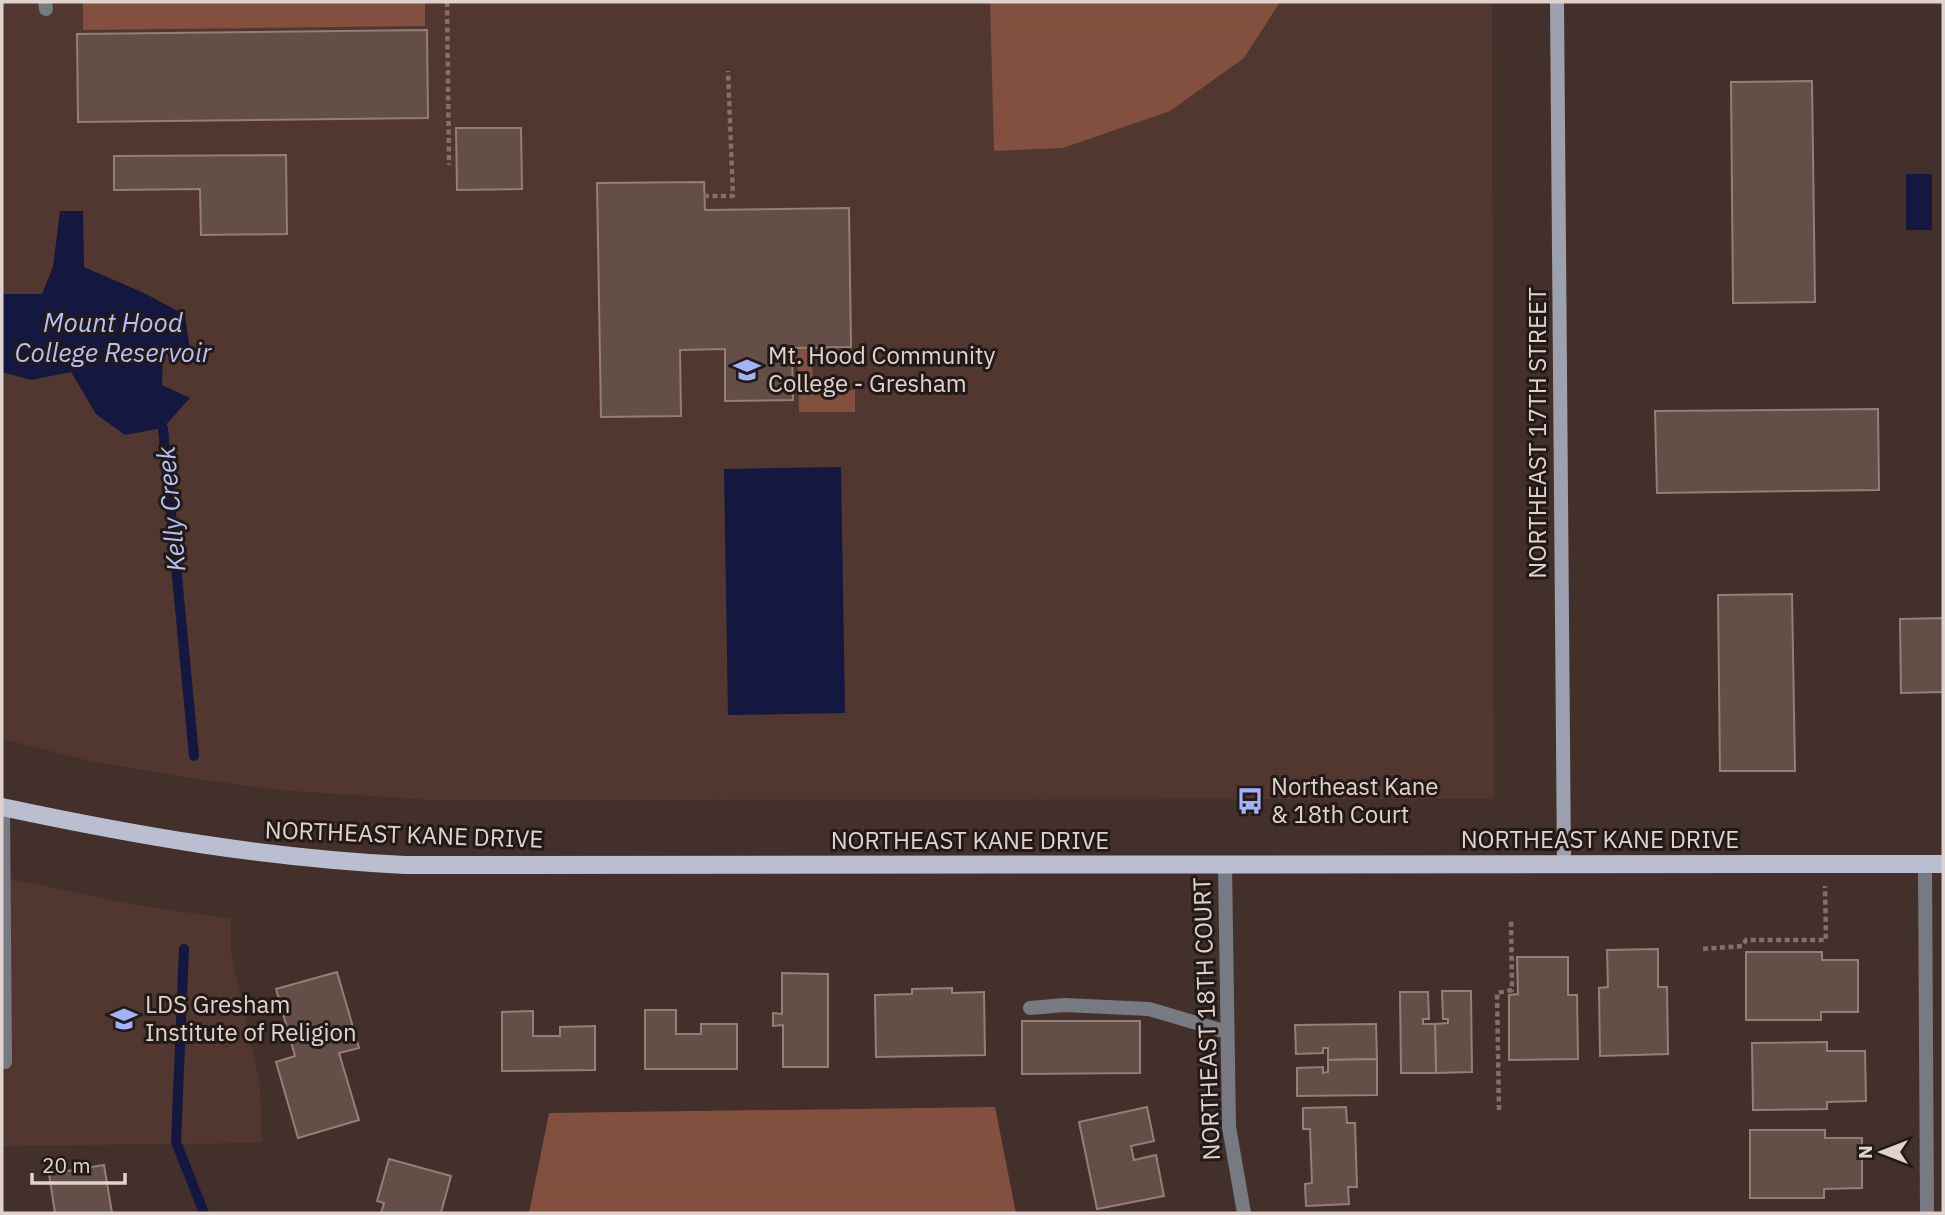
<svg xmlns="http://www.w3.org/2000/svg" width="1945" height="1215" viewBox="0 0 1945 1215" font-family="'IBM Plex Sans',sans-serif">
  <style>
    .built { fill: #51372f }
    .green { fill: #834f3e }
    .water { fill: #141740 }
    .lines { fill: none; stroke-linecap: round; stroke-linejoin: round }
    .stream { stroke: #141740; stroke-width: 10 }
    .building { fill: #634e48; stroke: #957e77; stroke-width: 2 }
    .path { stroke: #81706b; stroke-width: 4.5; stroke-dasharray: 5 3.5; stroke-linecap: butt }
    .lane { stroke: #787a83; stroke-width: 14 }
    .street { stroke: #787a83; stroke-width: 14 }
    .secondary { stroke: #9da0ae; stroke-width: 14 }
    .primary { stroke: #babed0; stroke-width: 18 }
    .labels { text-anchor: middle; stroke-width: 6; stroke-linejoin: round; paint-order: stroke }
    .poi-label { font-size: 24px; fill: #e0d3cf; stroke: #231a18; text-anchor: start }
    .street-label { font-size: 24px; fill: #e0d3cf; stroke: #231a18 }
    .water-label { font-size: 26px; font-style: italic; fill: #b4c0fd; stroke: #231a18 }
  </style>
  <rect width="100%" height="100%" fill="#43302a"/>
  <!-- built -->
  <g class="built">
    <path d="M 2,2 L 1492,2 L 1494,799 L 431,800 L 278,790 L 190,778 L 95,762 L 2,739 Z"/>
    <path d="M 2,877 L 130,904 L 231,919 L 231,952 L 260,1085 L 262,1143 L 2,1146 Z"/>
  </g>
  <!-- green -->
  <g class="green">
    <path d="M 83,2 L 425,2 L 425,26 L 83,30 Z"/>
    <path d="M 990,2 L 1280,2 L 1244,58 L 1170,111 L 1063,148 L 994,151 Z"/>
    <path d="M 797,348 L 812,348 L 813,391 L 855,390 L 855,412 L 799,412 Z"/>
    <path d="M 995,1107 L 1016,1213 L 529,1213 L 549,1113 Z"/>
  </g>
  <!-- water -->
  <g class="water">
    <rect x="1906" y="174" width="26" height="56"/>
    <path d="M 60,211 L 83,211 L 84,267 L 146,294 L 185,315 L 190,350 L 163,355 L 162,385 L 190,398 L 163,428 L 125,435 L 96,414 L 71,372 L 31,380 L 2,372 L 2,289 L 4,294 L 42,294 L 53,267 Z"/>
    <path d="M 841,467 L 845,713 L 728,715 L 724,469 Z"/>
  </g>
  <g class="lines">
    <!-- stream -->
    <g class="stream">
      <path d="M 157,420 L 163,428 L 194,756"/>
      <path d="M 184,949 L 176,1142 L 204,1213"/>
    </g>
  </g>
  <!-- building -->
  <g class="building">
    <path d="M 427,30 L 428,118 L 78,122 L 77,34 Z"/>
    <path d="M 1812,81 L 1815,302 L 1733,303 L 1731,82 Z"/>
    <path d="M 456,128 L 521,128 L 522,189 L 457,190 Z"/>
    <path d="M 286,155 L 287,234 L 201,235 L 200,189 L 114,190 L 114,156 Z"/>
    <path d="M 704,182 L 705,210 L 849,208 L 851,347 L 792,348 L 793,400 L 725,401 L 725,349 L 680,350 L 681,416 L 601,417 L 597,183 Z"/>
    <path d="M 1878,409 L 1879,490 L 1657,493 L 1655,411 Z"/>
    <path d="M 1792,594 L 1795,771 L 1720,771 L 1718,595 Z"/>
    <path d="M 1943,618 L 1943,692 L 1901,693 L 1900,619 Z"/>
    <path d="M 1658,949 L 1658,987 L 1667,987 L 1668,1054 L 1600,1056 L 1599,988 L 1608,987 L 1607,950 Z"/>
    <path d="M 1746,952 L 1822,952 L 1822,960 L 1858,960 L 1858,1012 L 1821,1012 L 1821,1020 L 1746,1020 Z"/>
    <path d="M 1517,957 L 1568,957 L 1568,995 L 1577,995 L 1578,1059 L 1509,1060 L 1509,995 L 1518,994 Z"/>
    <path d="M 337,972 L 359,1048 L 339,1053 L 359,1120 L 298,1138 L 276,1062 L 295,1056 L 276,989 Z"/>
    <path d="M 782,973 L 828,974 L 828,1067 L 783,1067 L 783,1025 L 773,1026 L 773,1013 L 782,1014 Z"/>
    <path d="M 952,988 L 952,993 L 984,992 L 985,1055 L 876,1057 L 875,995 L 912,994 L 912,989 Z"/>
    <path d="M 1442,991 L 1471,991 L 1472,1072 L 1436,1073 L 1435,1024 L 1448,1023 L 1448,1019 L 1443,1019 Z"/>
    <path d="M 1400,992 L 1428,992 L 1429,1019 L 1423,1019 L 1423,1024 L 1435,1024 L 1436,1073 L 1401,1073 Z"/>
    <path d="M 645,1010 L 676,1010 L 676,1034 L 701,1034 L 701,1024 L 737,1024 L 737,1069 L 645,1069 Z"/>
    <path d="M 533,1011 L 533,1036 L 560,1036 L 560,1027 L 595,1026 L 595,1070 L 502,1071 L 502,1012 Z"/>
    <path d="M 1022,1021 L 1140,1021 L 1140,1073 L 1022,1074 Z"/>
    <path d="M 1376,1024 L 1377,1059 L 1328,1060 L 1328,1048 L 1323,1048 L 1323,1053 L 1296,1054 L 1295,1025 Z"/>
    <path d="M 1827,1042 L 1827,1051 L 1865,1051 L 1866,1101 L 1827,1102 L 1827,1109 L 1753,1110 L 1752,1043 Z"/>
    <path d="M 1377,1059 L 1377,1095 L 1297,1096 L 1297,1068 L 1323,1067 L 1323,1073 L 1328,1072 L 1328,1060 Z"/>
    <path d="M 1147,1107 L 1154,1141 L 1131,1146 L 1134,1160 L 1156,1155 L 1164,1196 L 1097,1209 L 1079,1122 Z"/>
    <path d="M 1346,1107 L 1347,1123 L 1355,1123 L 1357,1187 L 1348,1187 L 1349,1204 L 1306,1206 L 1305,1184 L 1312,1183 L 1310,1129 L 1303,1129 L 1303,1108 Z"/>
    <path d="M 1750,1130 L 1825,1130 L 1825,1138 L 1862,1138 L 1862,1188 L 1824,1189 L 1824,1198 L 1750,1198 Z"/>
    <path d="M 389,1159 L 451,1176 L 441,1213 L 381,1213 L 384,1203 L 377,1201 Z"/>
    <path d="M 104,1165 L 112,1213 L 55,1213 L 49,1174 Z"/>
  </g>
  <g class="lines">
    <!-- path -->
    <g class="path">
      <path d="M 447,2 L 449,165"/>
      <path d="M 704,196 L 733,196 L 728,71"/>
      <path d="M 1703,949 L 1742,946 L 1746,940 L 1826,940 L 1825,886"/>
      <path d="M 1499,1110 L 1497,993 L 1512,990 L 1511,919"/>
    </g>
    <!-- lane -->
    <g class="lane">
      <path d="M 3,807 L 5,1062"/>
      <path d="M 1030,1008 L 1065,1005 L 1149,1009 L 1227,1032"/>
    </g>
    <!-- street -->
    <g class="street">
      <path d="M 45,2 L 46,9"/>
      <path d="M 1925,864 L 1927,1213"/>
      <path d="M 1225,865 L 1229,1127 L 1244,1213"/>
    </g>
    <!-- secondary -->
    <path class="secondary" d="M 1557,2 L 1564,865"/>
    <!-- primary -->
    <path class="primary" d="M 2,807 C 138,836 265,858 405,865 L 1943,864"/>
  </g>
  <!-- icons -->
  <defs>
    <symbol id="university-bare" viewBox="-9 -9 18 18"><path d="M0-5L7-2L0 1L-7-2ZM-4 1L0 2.5L4 1V4Q0 6-4 4Z" fill="#a3b2fd" stroke="#231a18" stroke-width="2.5" paint-order="stroke"/></symbol>
    <symbol id="bus-bare" viewBox="-9 -9 18 18"><path d="M-5-6H5V4H4V6H2V4H-2V6H-4V4H-5ZM-3.5-4V0h7V-4ZM-3.5 1.2v1.5H-2V1.2ZM2 1.2v1.5H3.5V1.2Z" fill="#a3b2fd" stroke="#231a18" stroke-width="2.5" paint-order="stroke"/></symbol>
  </defs>
  <g fill-rule="evenodd">
    <use href="#university-bare" x="728" y="351" width="38" height="38"/>
    <use href="#bus-bare" x="1231" y="782" width="38" height="38"/>
    <use href="#university-bare" x="105" y="1000" width="38" height="38"/>
  </g>
  <g class="labels">
    <!-- poi labels -->
    <g class="poi-label">
      <text x="768" y="364">Mt. Hood Community<tspan x="768" dy="28">College - Gresham</tspan></text>
      <text x="1271" y="795">Northeast Kane<tspan x="1271" dy="28">&amp; 18th Court</tspan></text>
      <text x="145" y="1013">LDS Gresham<tspan x="145" dy="28">Institute of Religion</tspan></text>
    </g>
    <!-- street labels -->
    <g class="street-label">
      <text transform="translate(1538 433) rotate(-90)" y="8">NORTHEAST 17TH STREET</text>
      <text transform="translate(404 835) rotate(2)" y="8">NORTHEAST KANE DRIVE</text>
      <text x="1600" y="848">NORTHEAST KANE DRIVE</text>
      <text x="970" y="849">NORTHEAST KANE DRIVE</text>
      <text transform="translate(1207 1019) rotate(-92)" y="8">NORTHEAST 18TH COURT</text>
    </g>
    <!-- water labels -->
    <g class="water-label">
      <text x="113" y="332">Mount Hood<tspan x="113" dy="30">College Reservoir</tspan></text>
      <text transform="translate(171 509) rotate(-95)" y="9">Kelly Creek</text>
    </g>
  </g>
  <!-- border -->
  <rect width="1945" height="1215" fill="none" stroke="#e0d3cf" stroke-width="7"/>
  <!-- north arrow -->
  <g transform="translate(1882 1152) rotate(270)" stroke="#231a18" stroke-width="5" paint-order="stroke">
  <path d="M0-5L12 26L0 18L-12 26Z" fill="#e0d3cf"/>
  <text y="-10" font-size="19" font-weight="bold" text-anchor="middle" fill="#e0d3cf">N</text>
  </g>
  <!-- scale -->
  <path d="M32 1173v10h93v-10" fill="none" stroke="#e0d3cf" stroke-width="3.5"/>
  <text x="42" y="1173" font-size="21" fill="#e0d3cf" stroke="#231a18" stroke-width="5" paint-order="stroke">20 m</text>
</svg>
